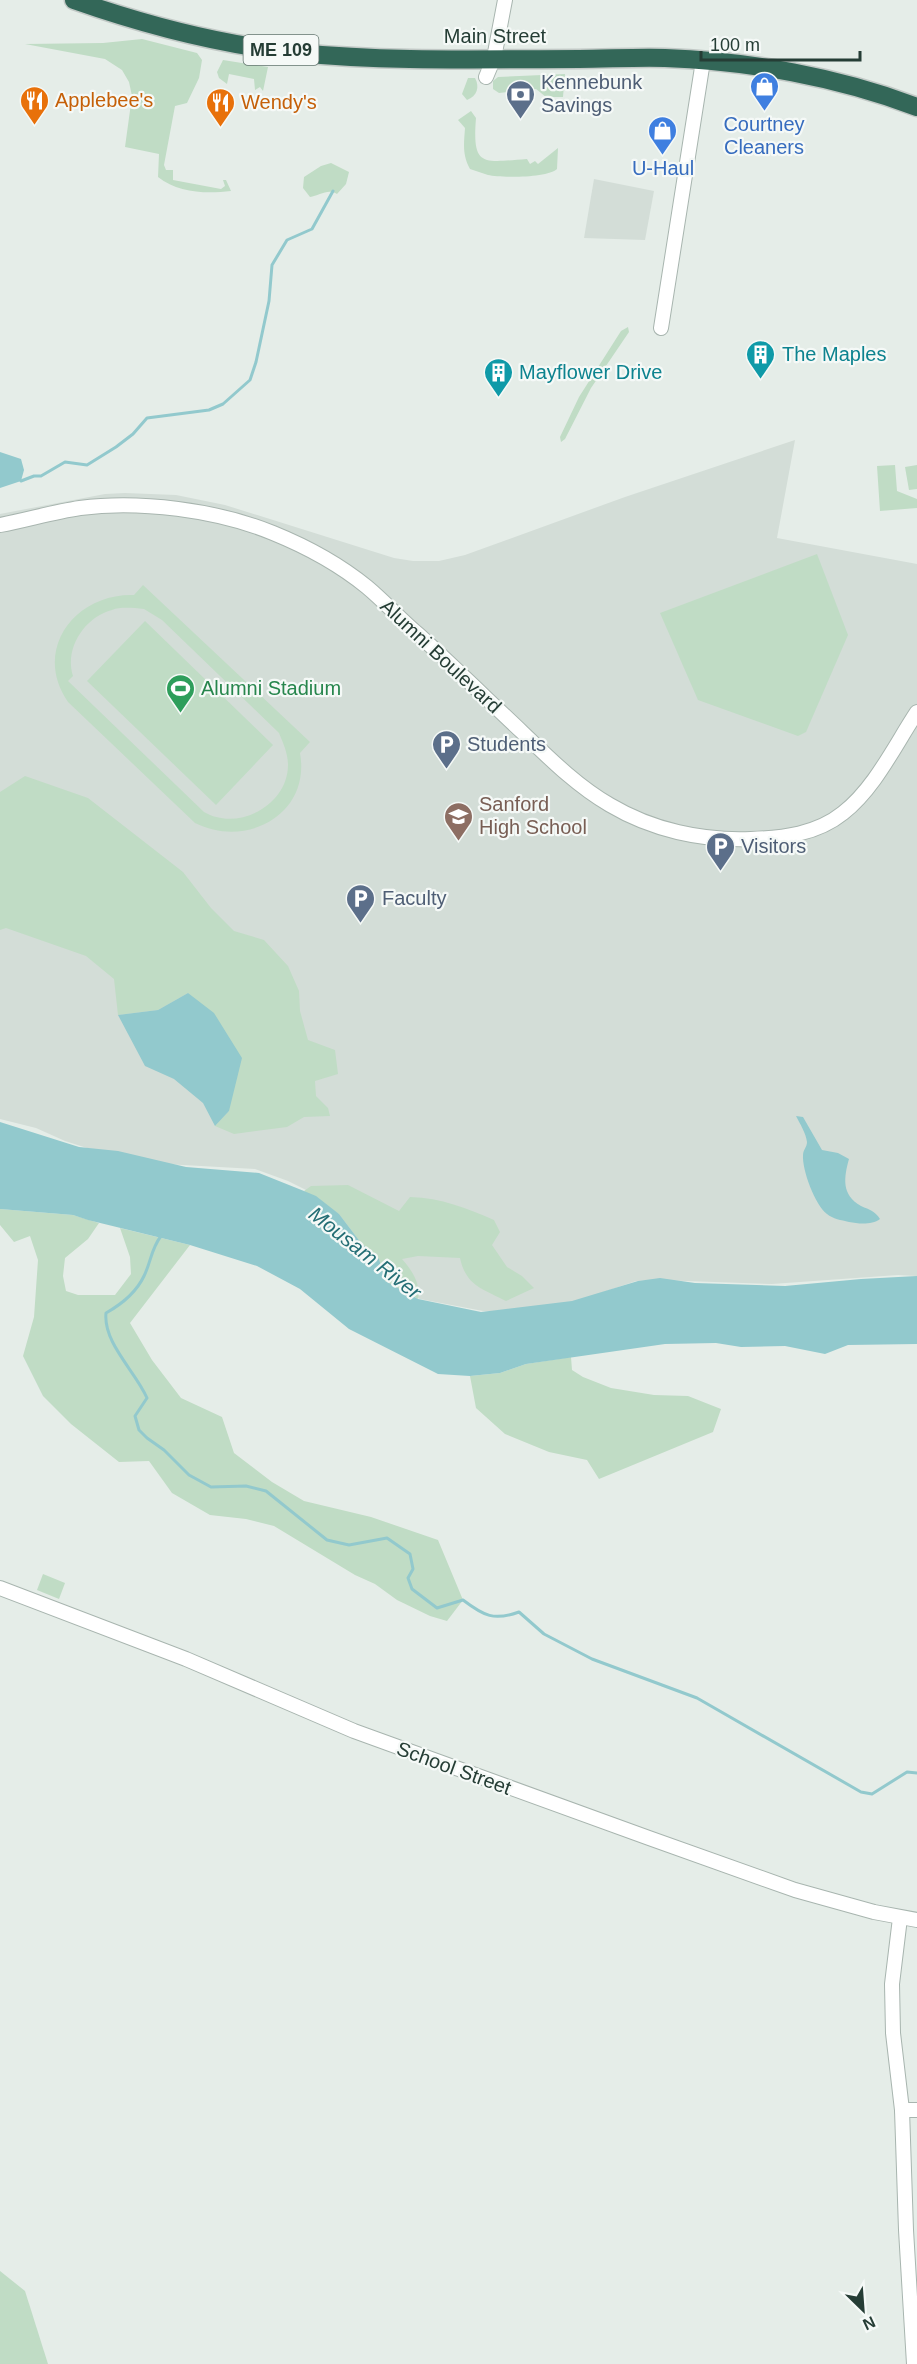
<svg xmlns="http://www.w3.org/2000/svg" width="917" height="2364" viewBox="0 0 917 2364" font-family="Arial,sans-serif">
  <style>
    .built { fill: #d3ddd7 }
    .green { fill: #c0dcc5; fill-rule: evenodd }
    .water { fill: #92c9cd }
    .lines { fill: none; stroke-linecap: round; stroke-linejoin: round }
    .stream { stroke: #92c9cd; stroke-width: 3 }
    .minor-casing { stroke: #a8b5af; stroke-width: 16 }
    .highway-casing { stroke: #c2c9c6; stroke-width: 21 }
    .minor { stroke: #fff; stroke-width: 14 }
    .highway { stroke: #336758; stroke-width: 18 }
    .labels { text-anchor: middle; stroke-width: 4.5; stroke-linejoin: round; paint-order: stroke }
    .shield { fill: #f5f9f7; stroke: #63756f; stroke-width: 1.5 }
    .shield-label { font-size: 18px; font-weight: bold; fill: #253d35 }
    .street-label { font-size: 20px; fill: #253d35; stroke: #f5f9f7 }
    .service-label { font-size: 20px; fill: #4e5e75; stroke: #f5f9f7; text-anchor: start }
    .food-label { font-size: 20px; fill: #c56008; stroke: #f5f9f7; text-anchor: start }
    .shop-label { font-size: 20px; fill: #366cbe; stroke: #f5f9f7 }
    .culture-label { font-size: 20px; fill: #0d838f; stroke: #f5f9f7; text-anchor: start }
    .leisure-label { font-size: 20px; fill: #27864d; stroke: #f5f9f7; text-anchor: start }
    .education-label { font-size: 20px; fill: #785e54; stroke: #f5f9f7; text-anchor: start }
    .water-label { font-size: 21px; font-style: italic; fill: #246e75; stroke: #f5f9f7 }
  </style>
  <rect width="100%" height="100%" fill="#e5ede8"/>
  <!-- built -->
  <g class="built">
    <path d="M 594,179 L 654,191 L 645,240 L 584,238 Z"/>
    <path d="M 795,440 L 777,538 L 917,564 L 917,1276 L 898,1275 L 772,1284 L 658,1280 L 636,1281 L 560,1307 L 525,1312 L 483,1311 L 420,1299 L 393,1288 L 306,1190 L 288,1181 L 255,1169 L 165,1164 L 87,1148 L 65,1141 L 36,1128 L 0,1119 L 0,514 L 105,494 L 125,493 L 176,495 L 225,505 L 394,558 L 413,561 L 439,561 L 465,555 L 625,497 Z"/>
  </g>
  <!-- green -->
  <g class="green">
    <path d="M 142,39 L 197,53 L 202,60 L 199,78 L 187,103 L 175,106 L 164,165 L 166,170 L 173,170 L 173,180 L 221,189 L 225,186 L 223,180 L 226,180 L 231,191 C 206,194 178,193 158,177 L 159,154 L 125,147 L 132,96 L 129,82 L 122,70 L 105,59 L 25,44 L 103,43 Z"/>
    <path d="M 223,60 L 268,67 L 263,91 L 260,87 L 255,90 L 254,79 L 229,74 L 227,84 L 219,78 L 217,72 Z"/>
    <path d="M 565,74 L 563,97 L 546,97 L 536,89 L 499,93 L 493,89 L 493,81 L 498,77 Z"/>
    <path d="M 468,78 L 475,78 C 480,87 477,96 467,100 L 462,94 Z"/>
    <path d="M 471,111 L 476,118 C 472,168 483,162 527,159 L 530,164 L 535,161 L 538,164 L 558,148 L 557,169 C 548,178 501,178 488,175 C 482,173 476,171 470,169 C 462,155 464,143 465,128 L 458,120 Z"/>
    <path d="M 331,163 L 349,172 L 346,184 L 337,194 C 328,188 319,196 310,197 L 303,188 L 304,177 L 321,166 Z"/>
    <path d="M 628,327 L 629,332 L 591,388 L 565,439 L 561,442 L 560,437 L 579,397 L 621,331 Z"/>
    <path d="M 895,465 L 897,491 L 917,499 L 917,508 L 880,511 L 877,466 Z"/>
    <path d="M 917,465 L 917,489 L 909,490 L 905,467 Z"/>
    <path d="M 817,554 L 848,635 L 806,732 L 798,736 L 698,700 L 660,613 Z"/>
    <path d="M 143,585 L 310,742 L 300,753 C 311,814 247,849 195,823 L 68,702 C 32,650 75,593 134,595 ZM 135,608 L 144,609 L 162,620 L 279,733 C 283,743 288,753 288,765 C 288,805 238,832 204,812 L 68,681 L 73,676 C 64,648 85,617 112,610 C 119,607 128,608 135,608 Z"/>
    <path d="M 145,621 L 273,745 L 216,805 L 87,681 Z"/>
    <path d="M 25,776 L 88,798 L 183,872 L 211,908 L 234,931 L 264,940 L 288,966 L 299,991 L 300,1011 L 308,1040 L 335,1050 L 338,1074 L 315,1081 L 316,1096 L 328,1108 L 330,1116 L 304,1117 L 287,1127 L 234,1134 L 215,1126 L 229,1111 L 188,993 L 158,1010 L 118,1015 L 114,979 L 86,956 L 6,928 L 0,930 L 0,792 Z"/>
    <path d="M 348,1185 L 399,1211 L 410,1197 C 442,1198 466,1208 494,1220 L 500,1232 L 492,1245 L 507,1267 L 522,1276 L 534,1288 L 506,1301 C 483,1289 466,1286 460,1258 L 418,1256 L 402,1259 C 413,1272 420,1282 418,1299 L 385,1281 L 379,1259 L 361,1243 L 339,1214 L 304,1191 L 311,1186 Z"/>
    <path d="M 0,1209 L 73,1215 L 99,1223 L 88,1239 L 65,1258 L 63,1276 L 66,1291 L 78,1295 L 115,1295 L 131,1274 L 130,1257 L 120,1228 L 190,1245 L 130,1323 L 152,1360 L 181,1398 L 222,1417 L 234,1453 L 272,1482 L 304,1501 L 371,1517 L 438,1540 L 463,1600 L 447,1621 L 430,1616 L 397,1600 L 375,1584 L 355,1575 L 274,1526 L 246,1519 L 210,1515 L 172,1493 L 149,1461 L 119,1462 L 71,1424 L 43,1396 L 23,1356 L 34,1317 L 38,1260 L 30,1236 L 14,1242 L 0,1225 Z"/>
    <path d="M 571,1357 L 572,1370 L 583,1377 L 611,1388 L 654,1395 L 688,1396 L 721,1409 L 713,1432 L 599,1479 L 587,1460 L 549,1452 L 505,1434 L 476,1408 L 470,1376 L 500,1373 L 526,1364 Z"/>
    <path d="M 43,1574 L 65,1583 L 59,1599 L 37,1590 Z"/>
    <path d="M 0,2271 L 25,2291 L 48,2364 L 0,2364 Z"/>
  </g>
  <!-- water -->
  <g class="water">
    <path d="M 0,452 L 21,459 L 24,470 L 21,481 L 0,488 Z"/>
    <path d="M 188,993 L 214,1013 L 242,1058 L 229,1111 L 215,1126 L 203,1103 L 174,1079 L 145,1066 L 118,1015 L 158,1010 Z"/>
    <path d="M 796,1116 L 803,1117 L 822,1150 L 838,1153 L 849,1159 C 844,1177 841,1195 861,1206 C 870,1210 875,1211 880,1219 C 872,1225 859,1224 849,1222 C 841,1220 833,1219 827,1214 C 815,1205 802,1170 803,1155 C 803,1150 807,1147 807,1142 C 806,1133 800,1124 796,1116 Z"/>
    <path d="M 0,1122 L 79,1147 L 118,1151 L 186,1167 L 259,1173 L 304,1191 L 316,1196 L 339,1214 L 361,1243 L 379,1259 L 385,1281 L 418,1299 L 481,1312 L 572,1301 L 638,1281 L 660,1278 L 695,1283 L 785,1286 L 861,1279 L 917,1276 L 917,1344 L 848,1345 L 825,1354 L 785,1346 L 741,1347 L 716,1343 L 665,1344 L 526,1364 L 500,1373 L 470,1376 L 438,1374 L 349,1329 L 300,1289 L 257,1266 L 190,1245 L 88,1220 L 73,1215 L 0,1209 Z"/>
  </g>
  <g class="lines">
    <!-- stream -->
    <g class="stream">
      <path d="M 21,481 L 34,476 L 41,476 L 65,462 L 87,465 L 116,447 L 133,434 L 147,418 L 209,410 L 223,404 L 250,380 L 256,362 L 269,301 L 272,265 L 287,240 L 312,229 L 333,191"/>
      <path d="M 161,1236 C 151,1249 151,1262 144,1276 C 136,1293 122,1304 106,1313 C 103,1343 136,1372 147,1398 L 135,1416 L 139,1430 L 147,1438 L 164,1450 L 189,1475 L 211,1487 L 246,1486 L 266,1491 L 327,1540 L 349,1545 L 387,1538 L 410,1554 L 413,1569 L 408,1578 L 412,1589 L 437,1608 L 463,1600 C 484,1616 494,1621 519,1612 L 544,1634 L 592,1659 L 697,1698 L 861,1792 L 872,1794 L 907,1772 L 917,1773"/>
    </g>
    <defs>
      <g id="minor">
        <path d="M 486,77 L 494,58 L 505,0"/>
        <path d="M 661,328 L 703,61"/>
        <path d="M 0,525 C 27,520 53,512 80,508 C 139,500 217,510 273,533 C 305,546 340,565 367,587 C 385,602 401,620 419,635 C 454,667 488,700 522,732 C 549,758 577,786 610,805 C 652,830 702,841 751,839 C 783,838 817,834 843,813 C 875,788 895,745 917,712"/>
        <path d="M 0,1588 L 186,1659 L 354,1731 L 649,1838 L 795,1890 L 874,1912 L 917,1920"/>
        <path d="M 900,1918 L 892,1984 L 893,2033 L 902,2110 L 906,2230 L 914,2364"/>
        <path d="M 902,2110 L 917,2110"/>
      </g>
      <path id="highway" d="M 74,0 C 145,25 222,45 298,53 C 391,62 485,59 579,59 C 607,59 636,57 665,58 C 749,61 838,77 917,107"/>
    </defs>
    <!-- minor casing -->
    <use href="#minor" class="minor-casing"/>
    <!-- highway casing -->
    <use href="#highway" class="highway-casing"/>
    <!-- minor -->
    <use href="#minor" class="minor"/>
    <!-- highway -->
    <use href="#highway" class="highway"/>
  </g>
  <!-- icons -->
  <defs>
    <symbol id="shop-pin" viewBox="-11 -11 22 30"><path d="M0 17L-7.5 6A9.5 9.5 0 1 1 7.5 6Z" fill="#3f7fe0" stroke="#f5f9f7"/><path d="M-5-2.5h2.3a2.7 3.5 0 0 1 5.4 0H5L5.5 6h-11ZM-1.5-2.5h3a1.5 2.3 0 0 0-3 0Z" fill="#fff"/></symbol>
    <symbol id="bank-pin" viewBox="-11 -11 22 30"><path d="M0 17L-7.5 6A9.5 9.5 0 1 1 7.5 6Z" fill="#5c6f8a" stroke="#f5f9f7"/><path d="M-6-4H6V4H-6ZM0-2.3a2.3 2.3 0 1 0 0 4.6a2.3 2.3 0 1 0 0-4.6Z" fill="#fff"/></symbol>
    <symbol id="restaurant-pin" viewBox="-11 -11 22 30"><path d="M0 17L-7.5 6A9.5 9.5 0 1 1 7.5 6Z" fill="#e8710a" stroke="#f5f9f7"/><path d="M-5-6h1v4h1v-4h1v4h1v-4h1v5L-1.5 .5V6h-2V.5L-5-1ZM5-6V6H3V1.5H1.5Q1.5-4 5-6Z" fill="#fff"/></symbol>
    <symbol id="building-pin" viewBox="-11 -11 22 30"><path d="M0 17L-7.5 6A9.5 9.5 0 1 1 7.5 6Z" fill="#0f9aa8" stroke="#f5f9f7"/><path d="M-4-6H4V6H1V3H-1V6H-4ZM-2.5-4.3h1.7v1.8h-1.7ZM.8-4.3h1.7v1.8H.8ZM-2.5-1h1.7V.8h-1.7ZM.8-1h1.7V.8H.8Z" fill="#fff"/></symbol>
    <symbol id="stadium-pin" viewBox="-11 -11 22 30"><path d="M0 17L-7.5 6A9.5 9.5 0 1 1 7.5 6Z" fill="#2e9e5b" stroke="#f5f9f7"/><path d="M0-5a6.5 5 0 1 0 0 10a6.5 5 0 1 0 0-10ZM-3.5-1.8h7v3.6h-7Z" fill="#fff"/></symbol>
    <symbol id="parking-pin" viewBox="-11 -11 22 30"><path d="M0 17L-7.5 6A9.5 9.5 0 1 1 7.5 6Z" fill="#5c6f8a" stroke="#f5f9f7"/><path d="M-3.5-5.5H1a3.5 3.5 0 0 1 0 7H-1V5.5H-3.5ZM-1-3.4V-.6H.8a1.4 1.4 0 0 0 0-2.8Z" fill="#fff"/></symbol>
    <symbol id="school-pin" viewBox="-11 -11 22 30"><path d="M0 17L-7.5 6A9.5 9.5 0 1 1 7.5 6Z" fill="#8d6e63" stroke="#f5f9f7"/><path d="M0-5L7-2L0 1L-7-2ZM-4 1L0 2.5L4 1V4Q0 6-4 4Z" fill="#fff"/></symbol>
  </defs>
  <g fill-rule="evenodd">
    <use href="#shop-pin" x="748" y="70" width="33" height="45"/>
    <use href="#bank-pin" x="504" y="78" width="33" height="45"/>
    <use href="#restaurant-pin" x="18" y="84" width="33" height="45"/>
    <use href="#restaurant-pin" x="204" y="86" width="33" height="45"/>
    <use href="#shop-pin" x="646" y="114" width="33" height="45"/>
    <use href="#building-pin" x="744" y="338" width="33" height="45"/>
    <use href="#building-pin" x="482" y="356" width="33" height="45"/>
    <use href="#stadium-pin" x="164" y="672" width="33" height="45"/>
    <use href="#parking-pin" x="430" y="728" width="33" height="45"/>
    <use href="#school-pin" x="442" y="800" width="33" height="45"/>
    <use href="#parking-pin" x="704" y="830" width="33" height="45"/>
    <use href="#parking-pin" x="344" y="882" width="33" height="45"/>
  </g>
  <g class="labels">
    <!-- shield labels -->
    <rect class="shield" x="243.5" y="35" width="75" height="30" rx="4.5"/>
    <g class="shield-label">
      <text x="281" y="56">ME 109</text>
    </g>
    <!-- street labels -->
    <g class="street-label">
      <text x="495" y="43">Main Street</text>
      <text transform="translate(441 656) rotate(43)" y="7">Alumni Boulevard</text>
      <text transform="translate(454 1768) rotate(20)" y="7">School Street</text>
    </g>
    <!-- service labels -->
    <g class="service-label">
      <text x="541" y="89">Kennebunk<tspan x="541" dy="23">Savings</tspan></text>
      <text x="467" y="751">Students</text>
      <text x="741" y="853">Visitors</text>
      <text x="382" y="905">Faculty</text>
    </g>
    <!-- food labels -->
    <g class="food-label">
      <text x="55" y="107">Applebee's</text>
      <text x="241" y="109">Wendy's</text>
    </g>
    <!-- shop labels -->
    <g class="shop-label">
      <text x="764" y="131">Courtney<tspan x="764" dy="23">Cleaners</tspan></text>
      <text x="663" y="175">U-Haul</text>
    </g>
    <!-- culture labels -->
    <g class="culture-label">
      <text x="782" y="361">The Maples</text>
      <text x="519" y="379">Mayflower Drive</text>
    </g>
    <!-- leisure labels -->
    <g class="leisure-label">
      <text x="201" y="695">Alumni Stadium</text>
    </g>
    <!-- education labels -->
    <g class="education-label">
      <text x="479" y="811">Sanford<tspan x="479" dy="23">High School</tspan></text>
    </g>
    <!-- water labels -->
    <g class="water-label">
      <text transform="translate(365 1253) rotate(38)" y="7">Mousam River</text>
    </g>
  </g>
  <!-- north arrow -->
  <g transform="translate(863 2310) rotate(155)" stroke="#f5f9f7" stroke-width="4.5" paint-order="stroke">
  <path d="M0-4.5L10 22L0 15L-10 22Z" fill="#253d35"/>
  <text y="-9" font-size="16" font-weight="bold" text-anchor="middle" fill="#253d35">N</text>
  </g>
  <!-- scale -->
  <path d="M701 51v9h159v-9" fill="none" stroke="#253d35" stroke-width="3"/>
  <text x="710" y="51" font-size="18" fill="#253d35" stroke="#f5f9f7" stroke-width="4.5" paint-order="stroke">100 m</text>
</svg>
